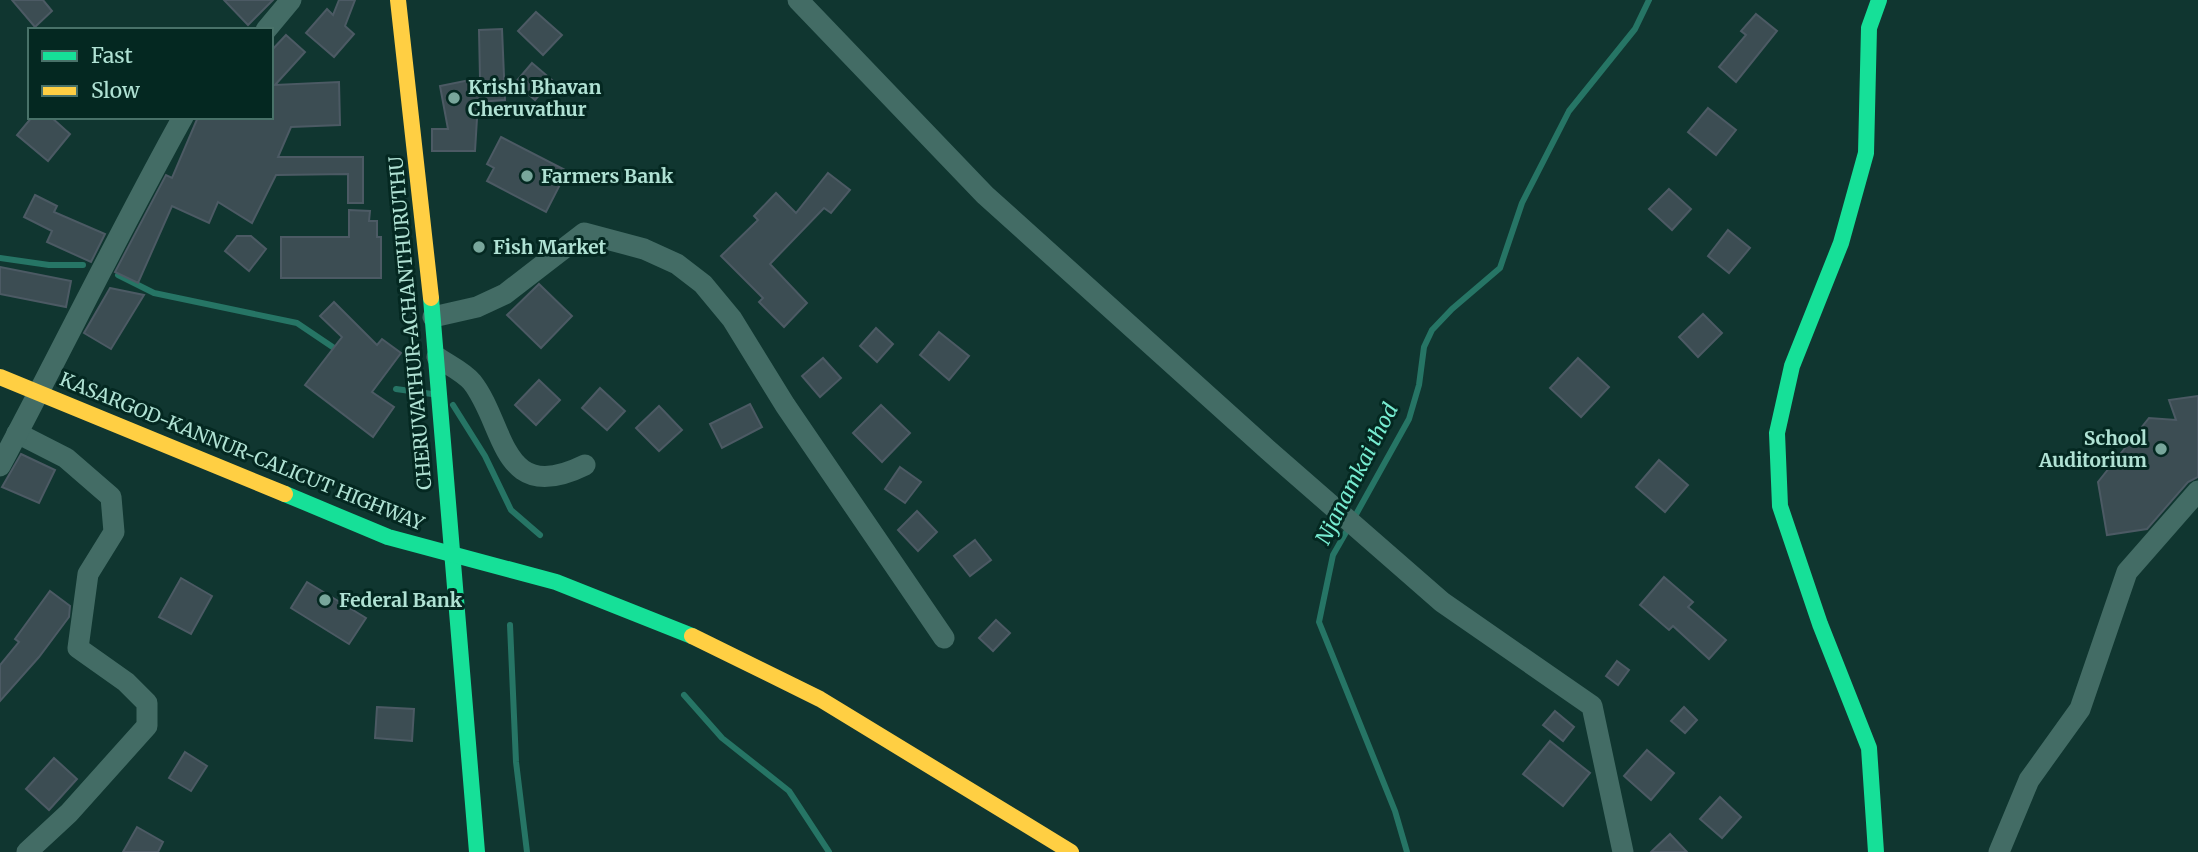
<svg xmlns="http://www.w3.org/2000/svg" width="2198" height="852" viewBox="0 0 2198 852" font-family="Merriweather,serif">
  <style>
    .lines { fill: none; stroke-linecap: round; stroke-linejoin: round }
    .stream { stroke: #267565; stroke-width: 6 }
    .building { fill: #3c4d53; stroke: #4c5a64; stroke-width: 2 }
    .street { stroke: #436c65; stroke-width: 21 }
    .fast { stroke: #16e098; stroke-width: 16 }
    .slow { stroke: #ffcf43; stroke-width: 16 }
    .poi-dot { fill: #78a69b; stroke: #042821; stroke-width: 2.5 }
    .labels { text-anchor: middle; stroke-width: 6; stroke-linejoin: round; paint-order: stroke }
    .poi-label { font-size: 19px; font-weight: bold; fill: #b0e2d4; stroke: #042821; text-anchor: start }
    .street-label { font-size: 19px; fill: #b0e2d4; stroke: #042821 }
    .water-label { font-size: 21px; font-style: italic; fill: #77ecd1; stroke: #042821 }
  </style>
  <rect width="100%" height="100%" fill="#103630"/>
  <g class="lines">
    <!-- stream -->
    <g class="stream">
      <path d="M 0,258 L 49,265 L 83,265"/>
      <path d="M 118,275 L 154,293 L 297,323 L 340,352"/>
      <path d="M 396,389 L 432,394"/>
      <path d="M 453,405 L 485,456 L 511,510 L 540,535"/>
      <path d="M 1354,518 L 1409,419 L 1419,385 L 1424,347 L 1432,330 L 1452,309 L 1500,268 L 1522,203 L 1569,111 L 1635,29 L 1649,0"/>
      <path d="M 1349,527 L 1333,555 L 1319,622 L 1395,811 L 1407,852"/>
      <path d="M 510,625 L 516,762 L 527,852"/>
      <path d="M 684,695 L 722,738 L 789,791 L 829,852"/>
    </g>
  </g>
  <!-- building -->
  <g class="building">
    <path d="M 12,0 L 43,0 L 52,11 L 35,27 Z"/>
    <path d="M 224,0 L 273,0 L 248,25 Z"/>
    <path d="M 339,0 L 355,0 L 345,26 L 354,34 L 334,57 L 306,33 L 327,9 L 333,15 Z"/>
    <path d="M 536,12 L 562,35 L 543,55 L 518,31 Z"/>
    <path d="M 1756,14 L 1777,31 L 1736,82 L 1719,67 L 1746,35 L 1741,31 Z"/>
    <path d="M 502,29 L 505,100 L 478,102 L 475,151 L 432,151 L 432,129 L 448,129 L 440,86 L 480,78 L 479,30 Z"/>
    <path d="M 286,35 L 305,52 L 275,85 L 339,82 L 340,125 L 291,127 L 278,157 L 363,157 L 363,203 L 348,203 L 348,174 L 276,175 L 252,223 L 218,202 L 209,223 L 172,206 L 138,283 L 115,272 L 166,175 L 172,178 L 198,117 L 271,117 L 271,51 Z"/>
    <path d="M 532,63 L 552,80 L 535,100 L 515,83 Z"/>
    <path d="M 1708,108 L 1736,130 L 1716,155 L 1688,132 Z"/>
    <path d="M 32,117 L 51,117 L 70,134 L 48,161 L 17,135 Z"/>
    <path d="M 501,137 L 567,171 L 546,212 L 487,181 L 494,168 L 487,164 Z"/>
    <path d="M 828,173 L 850,190 L 831,213 L 824,208 L 770,264 L 807,303 L 784,327 L 759,302 L 763,298 L 721,256 L 758,220 L 754,216 L 776,193 L 796,213 Z"/>
    <path d="M 1669,189 L 1691,209 L 1672,230 L 1649,209 Z"/>
    <path d="M 35,195 L 57,206 L 54,212 L 105,234 L 91,262 L 47,242 L 52,231 L 24,217 Z"/>
    <path d="M 349,210 L 370,211 L 369,221 L 377,221 L 377,237 L 381,237 L 381,278 L 281,278 L 281,237 L 349,237 Z"/>
    <path d="M 1728,230 L 1750,248 L 1729,273 L 1708,256 Z"/>
    <path d="M 237,236 L 251,236 L 266,249 L 249,271 L 225,251 Z"/>
    <path d="M 0,267 L 71,281 L 66,307 L 0,294 Z"/>
    <path d="M 539,284 L 572,316 L 541,348 L 507,315 Z"/>
    <path d="M 110,288 L 144,295 L 111,349 L 84,333 Z"/>
    <path d="M 334,302 L 377,345 L 382,339 L 401,353 L 372,392 L 394,407 L 373,437 L 305,385 L 342,337 L 320,316 Z"/>
    <path d="M 1703,314 L 1722,333 L 1698,357 L 1679,337 Z"/>
    <path d="M 876,328 L 893,344 L 877,362 L 860,346 Z"/>
    <path d="M 939,332 L 969,356 L 949,380 L 920,355 Z"/>
    <path d="M 823,358 L 841,378 L 820,397 L 802,376 Z"/>
    <path d="M 1578,358 L 1609,387 L 1581,417 L 1550,388 Z"/>
    <path d="M 539,380 L 560,400 L 536,425 L 515,405 Z"/>
    <path d="M 600,388 L 625,411 L 607,430 L 582,408 Z"/>
    <path d="M 2198,396 L 2198,477 L 2188,482 L 2147,529 L 2107,535 L 2098,482 L 2149,418 L 2176,420 L 2169,400 Z"/>
    <path d="M 750,404 L 762,427 L 722,448 L 710,424 Z"/>
    <path d="M 881,405 L 910,433 L 882,462 L 853,433 Z"/>
    <path d="M 659,406 L 682,430 L 659,451 L 636,428 Z"/>
    <path d="M 21,454 L 55,470 L 39,503 L 2,487 Z"/>
    <path d="M 1659,460 L 1688,485 L 1665,512 L 1636,487 Z"/>
    <path d="M 900,467 L 921,482 L 905,503 L 885,489 Z"/>
    <path d="M 917,511 L 937,532 L 918,551 L 898,530 Z"/>
    <path d="M 975,540 L 991,560 L 970,576 L 954,556 Z"/>
    <path d="M 1664,577 L 1693,602 L 1688,607 L 1726,640 L 1709,659 L 1673,626 L 1669,630 L 1640,605 Z"/>
    <path d="M 181,578 L 212,596 L 191,634 L 159,617 Z"/>
    <path d="M 307,582 L 366,618 L 349,644 L 291,608 Z"/>
    <path d="M 50,591 L 70,606 L 69,617 L 39,657 L 0,701 L 0,665 L 19,642 L 15,639 Z"/>
    <path d="M 996,620 L 1010,633 L 993,651 L 979,638 Z"/>
    <path d="M 1617,661 L 1629,670 L 1618,685 L 1606,676 Z"/>
    <path d="M 377,707 L 414,709 L 412,741 L 375,738 Z"/>
    <path d="M 1684,707 L 1697,720 L 1685,733 L 1671,721 Z"/>
    <path d="M 1555,711 L 1574,727 L 1563,741 L 1543,725 Z"/>
    <path d="M 1550,741 L 1590,773 L 1563,806 L 1523,774 Z"/>
    <path d="M 1647,750 L 1674,773 L 1651,800 L 1624,776 Z"/>
    <path d="M 185,752 L 207,766 L 191,791 L 169,778 Z"/>
    <path d="M 54,758 L 77,779 L 49,810 L 26,789 Z"/>
    <path d="M 1720,797 L 1741,817 L 1722,838 L 1700,819 Z"/>
    <path d="M 137,827 L 163,842 L 158,852 L 123,852 Z"/>
    <path d="M 1670,834 L 1687,852 L 1651,852 Z"/>
  </g>
  <g class="lines">
    <!-- street -->
    <g class="street">
      <path d="M 798,0 L 985,195 L 1268,450 L 1442,602 L 1592,706 L 1623,852"/>
      <path d="M 266,30 L 291,0"/>
      <path d="M 433,317 L 477,307 L 505,294 L 584,233 L 644,249 L 677,264 L 703,284 L 732,319 L 785,405 L 944,638"/>
      <path d="M 437,357 C 447,364 464,372 472,382 C 506,425 500,507 585,465"/>
      <path d="M 17,433 L 66,458 L 111,497 L 114,532 L 88,574 L 78,648 L 126,682 L 147,703 L 147,726 L 69,813 L 27,852"/>
      <path d="M 0,466 C 62,350 119,232 183,117"/>
      <path d="M 1999,852 L 2029,780 L 2080,709 L 2127,572 L 2198,491"/>
    </g>
    <!-- fast -->
    <g class="fast">
      <path d="M 431,298 L 477,852"/>
      <path d="M 285,494 L 388,537 L 556,582 L 692,636"/>
      <path d="M 1876,852 L 1869,748 L 1820,624 L 1780,506 L 1777,433 L 1792,366 L 1841,243 L 1866,153 L 1869,28 L 1879,0"/>
    </g>
    <!-- slow -->
    <g class="slow">
      <path d="M 398,0 L 431,298"/>
      <path d="M 0,377 L 285,494"/>
      <path d="M 692,636 L 820,699 L 1071,852"/>
    </g>
  </g>
  <!-- markers -->
  <g class="poi-dot">
    <circle cx="454" cy="98" r="7"/>
    <circle cx="527" cy="176" r="7"/>
    <circle cx="479" cy="247" r="7"/>
    <circle cx="2161" cy="449" r="7"/>
    <circle cx="325" cy="600" r="7"/>
  </g>
  <g class="labels">
    <!-- poi labels -->
    <g class="poi-label">
      <text x="468" y="94">Krishi Bhavan<tspan x="468" dy="22">Cheruvathur</tspan></text>
      <text x="541" y="183">Farmers Bank</text>
      <text x="493" y="254">Fish Market</text>
      <text x="2147" y="445" text-anchor="end">School<tspan x="2147" dy="22">Auditorium</tspan></text>
      <text x="339" y="607">Federal Bank</text>
    </g>
    <!-- street labels -->
    <g class="street-label">
      <text transform="translate(410 323) rotate(-95)" y="7">CHERUVATHUR-ACHANTHURUTHU</text>
      <text transform="translate(242 451) rotate(22)" y="7">KASARGOD-KANNUR-CALICUT HIGHWAY</text>
    </g>
    <!-- water labels -->
    <g class="water-label">
      <text transform="translate(1357 474) rotate(-63)" y="7">Njanamkai thod</text>
    </g>
  </g>
  <!-- legend -->
  <rect x="28" y="28" width="245" height="91" fill="#042821" stroke="#497269" stroke-width="2"/>
  <rect x="42" y="51" width="35" height="10" fill="#16e098" stroke="#497269" stroke-width="2"/>
  <text x="91" y="63" font-size="21" fill="#b0e2d4">Fast</text>
  <rect x="42" y="86" width="35" height="10" fill="#ffcf43" stroke="#497269" stroke-width="2"/>
  <text x="91" y="98" font-size="21" fill="#b0e2d4">Slow</text>
</svg>
